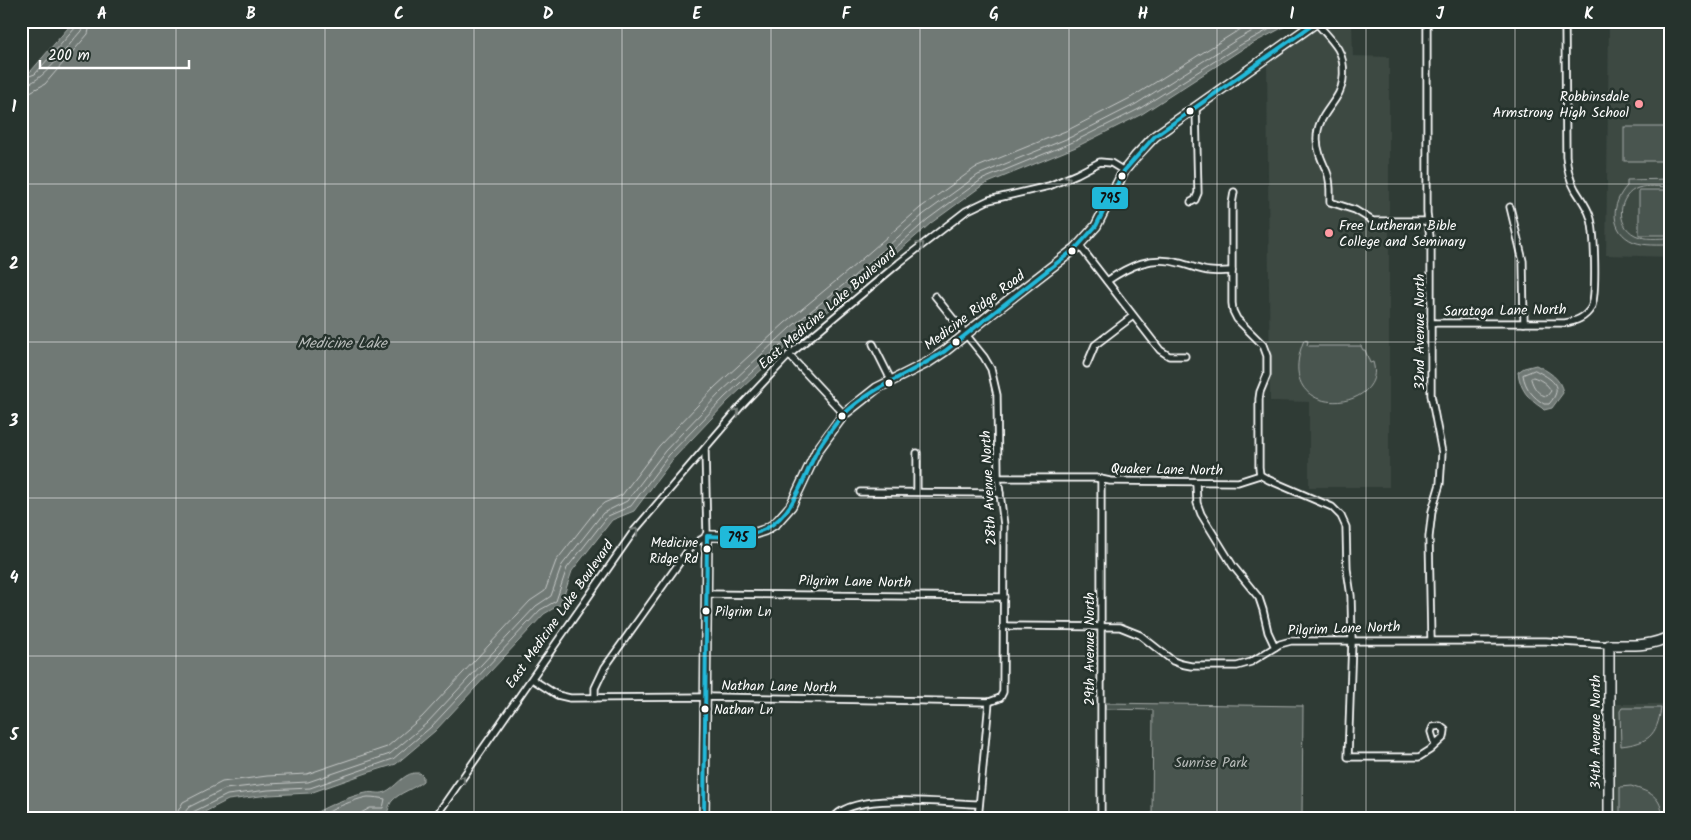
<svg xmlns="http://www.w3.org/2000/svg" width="1691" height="840" viewBox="0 0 1691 840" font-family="Kalam,sans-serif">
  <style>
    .built { fill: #3c4842 }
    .green { fill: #4a544f; stroke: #a4aaa7 }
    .water { fill: #707975; stroke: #a9afac }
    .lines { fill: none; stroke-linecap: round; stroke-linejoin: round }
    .shore { stroke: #c6c9c8; stroke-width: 1 }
    .street-casing { stroke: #fff; stroke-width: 9 }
    .secondary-casing { stroke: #fff; stroke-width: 12 }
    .street { stroke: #26332d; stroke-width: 5.5 }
    .secondary { stroke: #26332d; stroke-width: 9 }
    .bus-1-casing { stroke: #26332d; stroke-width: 8 }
    .bus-1 { stroke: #20b9da; stroke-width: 4 }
    .oneway { stroke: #727a76 }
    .grid { fill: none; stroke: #fff; stroke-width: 1; stroke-opacity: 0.55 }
    .poi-dot { fill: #ff9aa2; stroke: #26332d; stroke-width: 2 }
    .bus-dot { fill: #fff; stroke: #26332d; stroke-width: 2 }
    .labels { text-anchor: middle; stroke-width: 5; stroke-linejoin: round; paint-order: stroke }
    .bus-label { font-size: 13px; fill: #fff; stroke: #26332d; text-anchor: start }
    .poi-label { font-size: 14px; fill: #fff; stroke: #26332d; text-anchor: end }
    .street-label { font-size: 14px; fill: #fff; stroke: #26332d }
    .park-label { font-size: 14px; fill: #b7bbb9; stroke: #26332d }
    .water-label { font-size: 15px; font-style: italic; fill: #b8bcba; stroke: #26332d }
    .line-badge { stroke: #26332d; stroke-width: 2 }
    .pale-badge-label { font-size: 14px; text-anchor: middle; font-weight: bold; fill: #111 }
    .neatline { fill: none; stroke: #fff; stroke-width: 2 }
    .grid-label { font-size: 16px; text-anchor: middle; font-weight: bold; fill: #fff }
  </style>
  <rect width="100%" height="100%" fill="#2f3b35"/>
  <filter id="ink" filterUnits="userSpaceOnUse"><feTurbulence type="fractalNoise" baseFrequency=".02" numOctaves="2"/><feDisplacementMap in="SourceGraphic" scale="10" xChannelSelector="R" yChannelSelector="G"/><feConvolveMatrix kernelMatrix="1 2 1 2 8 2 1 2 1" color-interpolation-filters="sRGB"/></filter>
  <g filter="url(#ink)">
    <!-- built -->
    <g class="built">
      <path d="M 1325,21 L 1352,21 L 1353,56 L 1389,57 L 1389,487 L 1309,487 L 1309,402 L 1270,401 L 1267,65 Z"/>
      <path d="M 1609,21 L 1670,21 L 1670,257 L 1606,255 Z"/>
      <rect x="1613" y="704" width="57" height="115"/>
    </g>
    <!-- green -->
    <g class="green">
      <rect x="1624" y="127" width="46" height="34"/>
      <path d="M 1670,179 L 1670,187 C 1660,187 1647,185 1638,188 C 1618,195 1615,225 1635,235 C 1645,240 1658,238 1670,238 L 1670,245 C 1658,245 1645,246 1634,242 C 1609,232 1611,203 1627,186 L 1627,180 Z"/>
      <rect x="1639" y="190" width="31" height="45"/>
      <path d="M 1304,340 L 1308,341 L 1307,345 L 1309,346 L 1361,346 L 1363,350 L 1365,350 L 1370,363 L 1373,362 C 1389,413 1270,424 1304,340 Z"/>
      <path d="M 1105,703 L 1303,706 L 1302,819 L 1152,819 L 1153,710 L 1105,709 Z"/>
      <path d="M 1622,708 L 1661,708 C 1657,736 1648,743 1621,746 L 1620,711 Z"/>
      <path d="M 1631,786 C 1651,793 1661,795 1663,819 L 1620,819 L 1620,787 Z"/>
      <path d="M 867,804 L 870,819 L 837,819 L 843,812 Z"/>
    </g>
    <!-- water -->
    <g class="water">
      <path d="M 74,21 L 1295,21 L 1244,48 L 1142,114 L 1076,147 L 983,185 L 931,223 L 860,285 L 797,337 L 728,401 L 673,459 L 634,511 L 612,520 L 572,571 L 561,604 L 544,614 L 435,731 L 396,764 L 367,773 L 310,793 L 269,795 L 228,800 L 191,819 L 21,819 L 21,75 L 31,71 Z"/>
      <path d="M 1536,365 C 1548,371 1561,378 1563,393 L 1552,408 L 1544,410 L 1542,408 C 1528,399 1520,389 1518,372 L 1524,368 Z"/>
      <path d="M 414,773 L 420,773 L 423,776 L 423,781 C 414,789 400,792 392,801 C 388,806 389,811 386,816 L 376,813 L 371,813 L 362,819 L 315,819 L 316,813 C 326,806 354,795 366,793 C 373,791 379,795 385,792 C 396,787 402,775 414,773 Z"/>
    </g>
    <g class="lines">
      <!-- shore -->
      <g class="shore">
        <path d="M 21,79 L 35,74 L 76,27 L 77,21"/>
        <path d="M 21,86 C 43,84 67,46 81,31 L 84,21"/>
        <path d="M 21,93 L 30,92 L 45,84 L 88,34 L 91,21"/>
        <path d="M 1535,370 C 1552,379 1565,386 1549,404 L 1544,404 C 1533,397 1525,388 1523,375 Z"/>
        <path d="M 1533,377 C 1540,379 1548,384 1551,391 L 1547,396 C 1539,396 1533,387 1531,379 Z"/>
        <path d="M 177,819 L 178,811 L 183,802 L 222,782 L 267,776 L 307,774 L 387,747 L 422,717 L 530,601 L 545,591 L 556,561 L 597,509 L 604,503 L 622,495 L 659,446 L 715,387 L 785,323 L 848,271 L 920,208 L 975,168 L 1068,130 L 1132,97 L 1234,33 L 1255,21"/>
        <path d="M 184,819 L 185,812 L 189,807 L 225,789 L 268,784 L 308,782 L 390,754 L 427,723 L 536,606 L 551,596 L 562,565 L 603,513 L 627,501 L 665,451 L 720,393 L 790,328 L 853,277 L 924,214 L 978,175 L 1071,137 L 1136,104 L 1238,39 L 1271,21"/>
        <path d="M 190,819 L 193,812 L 227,795 L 268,790 L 310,788 L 393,759 L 431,727 L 540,610 L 556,601 L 567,568 L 608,516 L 631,506 L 669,455 L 725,397 L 794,333 L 857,282 L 928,219 L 981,180 L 1073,142 L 1139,109 L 1242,44 L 1285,21"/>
        <path d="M 320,819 C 324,811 358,798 368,797 C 373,797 380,798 385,799 L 383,808 L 370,808 L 361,813 L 360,819"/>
      </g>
      <defs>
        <g id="street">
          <path d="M 1427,21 L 1427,213 L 1431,245 L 1431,395 L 1442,453 L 1440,484 L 1432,511 L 1429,537 L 1431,640"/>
          <path d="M 1316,22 C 1323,31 1332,39 1338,49 C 1346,63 1345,85 1336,98 C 1327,112 1317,121 1317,139 C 1317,151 1322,161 1327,172 C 1331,181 1330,192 1330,202 L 1355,210 L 1373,221 L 1428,221"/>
          <path d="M 1234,192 L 1232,204 L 1232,303 L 1233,311 L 1237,319 L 1263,345 L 1267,356 L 1267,375 L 1260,392 L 1259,399 L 1259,467 L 1260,475"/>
          <path d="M 1191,202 L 1195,200 L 1198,193 L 1196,108"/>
          <path d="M 1510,207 L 1523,261 L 1524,323"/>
          <path d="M 1079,245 L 1160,350 L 1169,356 L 1185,356"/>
          <path d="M 1107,281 C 1129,266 1152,255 1179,263 C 1189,265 1199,270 1209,271 C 1216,272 1224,271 1232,271"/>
          <path d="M 1431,323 L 1565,323 C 1576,321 1585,318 1591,308 C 1597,296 1595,229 1590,216 C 1587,206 1580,198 1575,189 C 1569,179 1567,167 1566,156 L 1565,21"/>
          <path d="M 873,344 L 891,380"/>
          <path d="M 789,355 L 844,414"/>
          <path d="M 1087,364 L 1095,345 L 1133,316"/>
          <path d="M 1260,475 L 1269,480 L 1332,507 L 1341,516 L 1346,527 L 1347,569 L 1351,596 L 1352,641 L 1348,757 L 1419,757 L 1430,750 L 1444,737 L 1445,730 L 1440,726 L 1433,727 L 1431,732 L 1435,745"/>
          <path d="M 998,478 L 1096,478 L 1110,481 L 1238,482 L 1260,475"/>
          <path d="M 1196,483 L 1197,503 L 1201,514 L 1233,566 L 1259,598 L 1263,610 L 1268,632 L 1275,647"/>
          <path d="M 860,492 L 1000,493"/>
          <path d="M 917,492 L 917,453"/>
          <path d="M 706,594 L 1004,597"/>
          <path d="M 1004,626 L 1120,627 L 1140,635 L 1173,661 L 1181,664 L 1191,666 L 1237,666 L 1251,662 L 1280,644 L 1291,641 L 1546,641 L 1609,645"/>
          <path d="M 532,679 L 557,695 L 570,698 L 710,697 L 989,702 L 1000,698 L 1003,692 L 1004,525 L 998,478 L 997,395 L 991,369 L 984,357 L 935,296"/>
          <path d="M 595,698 L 595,688 L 605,667 L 692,545 L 707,536 L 705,449"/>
          <path d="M 434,819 L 634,531 L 741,406 L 789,355 L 899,263 L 966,211 L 989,200 L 1049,186 L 1077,174 L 1100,162 L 1111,163 L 1124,171"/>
          <path d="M 833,819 C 851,790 947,804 979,804"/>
          <path d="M 978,819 L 989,702"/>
          <path d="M 1101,819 L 1101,479"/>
        </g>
        <g id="secondary">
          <path d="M 704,819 L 707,536 L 747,536 L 765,530 L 776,523 L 791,506 L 817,451 L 844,414 L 877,388 L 927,363 L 945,351 L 996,310 L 1076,248 L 1096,226 L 1124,171 L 1136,156 L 1155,136 L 1318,21"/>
          <path d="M 1609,819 L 1609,645 C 1629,645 1651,647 1670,636"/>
        </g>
      </defs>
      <!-- street casing -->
      <use href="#street" class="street-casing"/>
      <!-- secondary casing -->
      <use href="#secondary" class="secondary-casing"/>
      <!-- street -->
      <use href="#street" class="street"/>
      <!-- secondary -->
      <use href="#secondary" class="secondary"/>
      <defs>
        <path id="bus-1" d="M 704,819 L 707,536 C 720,536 736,539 749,535 C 791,525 799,487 816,453 C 822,442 836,422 845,413 C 874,386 912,373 945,351 L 1076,248 L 1096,226 L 1124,171 L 1155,136 L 1318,21"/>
      </defs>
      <!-- bus-1 casing -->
      <use href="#bus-1" class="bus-1-casing"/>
      <!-- bus-1 -->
      <use href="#bus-1" class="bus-1"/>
    </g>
    <!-- one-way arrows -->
    <defs><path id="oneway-chevron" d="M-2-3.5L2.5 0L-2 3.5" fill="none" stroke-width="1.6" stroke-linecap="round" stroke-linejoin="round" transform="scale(1.25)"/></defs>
    <g class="oneway">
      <use href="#oneway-chevron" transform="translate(1067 179) rotate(-22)"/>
      <use href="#oneway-chevron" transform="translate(921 245) rotate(-39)"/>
      <use href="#oneway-chevron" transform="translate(736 412) rotate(-50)"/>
      <use href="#oneway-chevron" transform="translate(635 531) rotate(-51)"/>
      <use href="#oneway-chevron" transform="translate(462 779) rotate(-55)"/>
    </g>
  </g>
  <!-- grid -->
  <path class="grid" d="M 176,21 L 176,819M 325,21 L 325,819M 474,21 L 474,819M 622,21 L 622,819M 771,21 L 771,819M 920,21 L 920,819M 1069,21 L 1069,819M 1217,21 L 1217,819M 1366,21 L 1366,819M 1515,21 L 1515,819M 21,184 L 1670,184M 21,342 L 1670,342M 21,498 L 1670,498M 21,656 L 1670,656"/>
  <!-- markers -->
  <g class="poi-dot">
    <circle cx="1639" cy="104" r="5"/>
    <circle cx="1329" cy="233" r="5"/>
  </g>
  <g class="bus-dot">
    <circle cx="1190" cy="111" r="4.5"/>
    <circle cx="1122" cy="176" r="4.5"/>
    <circle cx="1072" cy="251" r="4.5"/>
    <circle cx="956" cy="342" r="4.5"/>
    <circle cx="889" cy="383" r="4.5"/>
    <circle cx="842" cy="416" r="4.5"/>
    <circle cx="707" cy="549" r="4.5"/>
    <circle cx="706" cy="611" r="4.5"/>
    <circle cx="705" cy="709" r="4.5"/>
  </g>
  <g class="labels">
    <!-- bus labels -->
    <g class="bus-label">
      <text x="698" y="547" text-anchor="end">Medicine<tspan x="698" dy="16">Ridge Rd</tspan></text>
      <text x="715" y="616">Pilgrim Ln</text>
      <text x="714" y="714">Nathan Ln</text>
    </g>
    <!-- poi labels -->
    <g class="poi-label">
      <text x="1629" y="101">Robbinsdale<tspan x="1629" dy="16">Armstrong High School</tspan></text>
      <text x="1339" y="230" text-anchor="start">Free Lutheran Bible<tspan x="1339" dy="16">College and Seminary</tspan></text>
    </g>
    <!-- street labels -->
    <g class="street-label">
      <text transform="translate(827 308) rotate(-41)" y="5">East Medicine Lake Boulevard</text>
      <text transform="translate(974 310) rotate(-37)" y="5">Medicine Ridge Road</text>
      <text transform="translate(1505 310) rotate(-1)" y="5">Saratoga Lane North</text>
      <text transform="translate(1419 332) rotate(-90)" y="5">32nd Avenue North</text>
      <text transform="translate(1167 469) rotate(1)" y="5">Quaker Lane North</text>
      <text transform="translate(988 488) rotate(-93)" y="5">28th Avenue North</text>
      <text transform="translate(855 581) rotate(1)" y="5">Pilgrim Lane North</text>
      <text transform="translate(559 614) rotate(-55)" y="5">East Medicine Lake Boulevard</text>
      <text transform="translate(1344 628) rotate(-2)" y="5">Pilgrim Lane North</text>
      <text transform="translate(1089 649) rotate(-90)" y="5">29th Avenue North</text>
      <text transform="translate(779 686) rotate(1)" y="5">Nathan Lane North</text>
      <text transform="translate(1595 732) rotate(-90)" y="5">34th Avenue North</text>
    </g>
    <!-- park labels -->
    <g class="park-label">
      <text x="1211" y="767">Sunrise Park</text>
    </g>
    <!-- water labels -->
    <g class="water-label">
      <text x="342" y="348">Medicine Lake</text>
    </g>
  </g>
  <g class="line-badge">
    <rect x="1091" y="186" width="38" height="24" rx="5" fill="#20b9da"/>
    <rect x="719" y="525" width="38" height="24" rx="5" fill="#20b9da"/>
  </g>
  <g class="pale-badge-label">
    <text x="1110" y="203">795</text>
    <text x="738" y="542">795</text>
  </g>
  <!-- margin -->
  <rect width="1691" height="840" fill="none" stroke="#26332d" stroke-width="55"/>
  <!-- scale -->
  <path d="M40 60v8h149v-8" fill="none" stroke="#ffffff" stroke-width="2.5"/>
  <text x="48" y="60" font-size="15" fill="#ffffff" stroke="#26332d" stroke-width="4" paint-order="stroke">200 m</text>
  <rect x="28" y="28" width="1636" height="784" class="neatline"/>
  <g class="grid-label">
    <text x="102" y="19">A</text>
    <text x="251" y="19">B</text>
    <text x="399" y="19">C</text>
    <text x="548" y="19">D</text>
    <text x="697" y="19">E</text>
    <text x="846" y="19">F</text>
    <text x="994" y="19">G</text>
    <text x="1143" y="19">H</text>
    <text x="1292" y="19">I</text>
    <text x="1440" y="19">J</text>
    <text x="1589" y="19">K</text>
    <text x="14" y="112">1</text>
    <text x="14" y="269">2</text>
    <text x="14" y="426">3</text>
    <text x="14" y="583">4</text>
    <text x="14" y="740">5</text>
  </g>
</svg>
